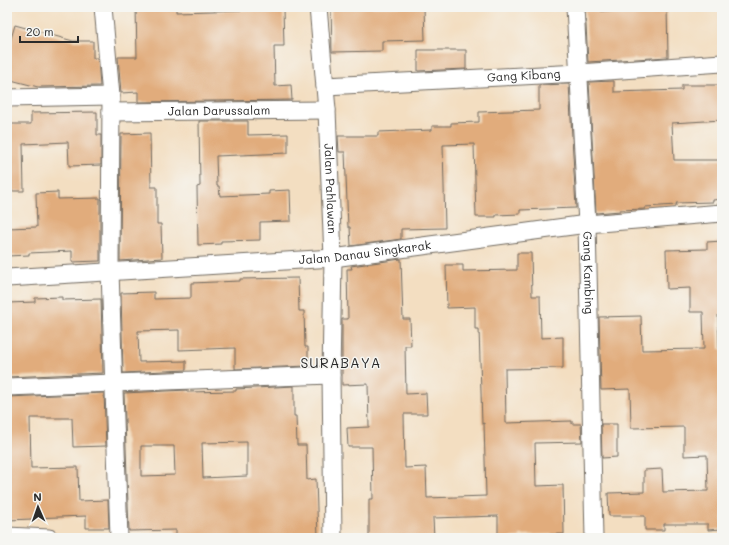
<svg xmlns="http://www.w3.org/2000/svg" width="729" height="545" viewBox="0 0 729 545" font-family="Mali,sans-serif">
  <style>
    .building { fill: #e1ac7b; fill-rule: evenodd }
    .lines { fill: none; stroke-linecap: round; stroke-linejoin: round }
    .street-casing { stroke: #716a60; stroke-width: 19 }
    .street { stroke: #fff; stroke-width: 17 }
    .labels { text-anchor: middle; stroke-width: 3; stroke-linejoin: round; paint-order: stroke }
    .street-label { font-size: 12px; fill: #2b2b2b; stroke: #f6f6f2 }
    .quarter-label { font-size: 14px; letter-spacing: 1px; fill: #2b2b2b; stroke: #f6f6f2 }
  </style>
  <rect width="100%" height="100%" fill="#f6f6f2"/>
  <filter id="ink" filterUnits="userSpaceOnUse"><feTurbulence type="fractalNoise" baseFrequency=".025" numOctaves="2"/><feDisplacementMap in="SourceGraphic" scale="8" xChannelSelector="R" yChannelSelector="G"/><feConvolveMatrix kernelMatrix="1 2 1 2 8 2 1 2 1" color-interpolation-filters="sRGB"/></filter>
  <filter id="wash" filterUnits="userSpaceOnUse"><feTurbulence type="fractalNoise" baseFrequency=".012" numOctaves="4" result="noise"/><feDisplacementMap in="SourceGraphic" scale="16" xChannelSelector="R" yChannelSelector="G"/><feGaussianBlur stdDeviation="0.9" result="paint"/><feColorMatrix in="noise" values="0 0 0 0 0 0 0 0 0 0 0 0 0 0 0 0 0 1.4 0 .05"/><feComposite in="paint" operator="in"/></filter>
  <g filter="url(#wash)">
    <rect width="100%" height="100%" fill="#f3dec1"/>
    <g id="blocks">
      <!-- building -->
      <g class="building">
        <path d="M 136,7 L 176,7 L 176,12 L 283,9 L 284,46 L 274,46 L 275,86 L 291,85 L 292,100 L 138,102 L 138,92 L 121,93 L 118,57 L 137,57 Z"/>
        <path d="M 331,7 L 424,7 L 425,40 L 382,41 L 382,51 L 332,52 Z"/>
        <path d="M 585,7 L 601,7 L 602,12 L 645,10 L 645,7 L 667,7 L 668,57 L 588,62 Z"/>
        <path d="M 15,25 L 73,41 L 93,41 L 93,58 L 98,58 L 100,86 L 38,87 L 7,79 L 7,52 Z"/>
        <path d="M 418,50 L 466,50 L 466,69 L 418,71 Z"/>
        <path d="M 614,81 L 614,92 L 682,90 L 682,85 L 722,85 L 722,120 L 672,123 L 674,160 L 722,160 L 722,199 L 713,200 L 713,202 L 676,203 L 677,205 L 645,207 L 645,209 L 620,210 L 620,211 L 596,213 L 589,82 Z"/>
        <path d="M 569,84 L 576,208 L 520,210 L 520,214 L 496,215 L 496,217 L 476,217 L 474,144 L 443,145 L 445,228 L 401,229 L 401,239 L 351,246 L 350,227 L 348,227 L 345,152 L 339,152 L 338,136 L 378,136 L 378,132 L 432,130 L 432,126 L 451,126 L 451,123 L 479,122 L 479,112 L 539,110 L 539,85 Z"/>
        <path d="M 97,112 L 97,135 L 101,135 L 101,165 L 69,166 L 68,142 L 23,144 L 24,191 L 8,191 L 7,124 L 31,124 L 31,113 Z"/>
        <path d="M 199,121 L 248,121 L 248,135 L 288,134 L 288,153 L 216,156 L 217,186 L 219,186 L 220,196 L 269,194 L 269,191 L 290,190 L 291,221 L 260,222 L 260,240 L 221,241 L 221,244 L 198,245 L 197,187 L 200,186 Z"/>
        <path d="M 150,133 L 151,187 L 157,187 L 157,224 L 161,224 L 162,258 L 120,261 L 121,134 Z"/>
        <path d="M 58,192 L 58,199 L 100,198 L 100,261 L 72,262 L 72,251 L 29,253 L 29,255 L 7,256 L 7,228 L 37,227 L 36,193 Z"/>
        <path d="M 722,241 L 722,315 L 718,315 L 719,349 L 722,349 L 722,529 L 708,530 L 708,524 L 664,524 L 664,530 L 645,530 L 645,516 L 609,516 L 608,493 L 644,492 L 644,470 L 662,469 L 663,492 L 708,491 L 707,455 L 684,456 L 684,427 L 631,428 L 630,389 L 601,390 L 599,317 L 641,316 L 642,350 L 704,349 L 703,312 L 690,312 L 690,288 L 667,289 L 666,250 L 707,249 L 707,242 Z"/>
        <path d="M 517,253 L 531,253 L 532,296 L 540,296 L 541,338 L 563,337 L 563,368 L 505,369 L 506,423 L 572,421 L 572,424 L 581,424 L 582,442 L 535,443 L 536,486 L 563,485 L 564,534 L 520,535 L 520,537 L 498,538 L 498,516 L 433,518 L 434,538 L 369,538 L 369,499 L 373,499 L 372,447 L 348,447 L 347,428 L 369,427 L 368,384 L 342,385 L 342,319 L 348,319 L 347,269 L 352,269 L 351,266 L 401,259 L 403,319 L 410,319 L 411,346 L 405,346 L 406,394 L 426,393 L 427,414 L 404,414 L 405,468 L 426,467 L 427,498 L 486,496 L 484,423 L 482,424 L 479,329 L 475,329 L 475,307 L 447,308 L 446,265 L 463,265 L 463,271 L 517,270 Z"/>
        <path d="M 298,278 L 299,311 L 304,311 L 305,347 L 308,347 L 308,366 L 235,369 L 235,348 L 179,350 L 179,330 L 138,331 L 139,362 L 186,361 L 186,370 L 123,373 L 121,293 L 154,292 L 154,299 L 191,298 L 191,283 L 240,281 L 240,279 Z"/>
        <path d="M 62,297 L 62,300 L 101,299 L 103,373 L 7,377 L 7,303 L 35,302 L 35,298 Z"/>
        <path d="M 294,386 L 294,416 L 296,416 L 297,445 L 306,445 L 307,480 L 316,479 L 318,538 L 213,538 L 213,536 L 176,537 L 176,530 L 129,531 L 124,393 L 187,390 L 187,392 L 236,391 L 236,389 ZM 247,442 L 247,476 L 203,478 L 202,443 ZM 141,446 L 174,446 L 175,475 L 141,476 Z"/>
        <path d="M 104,393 L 106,446 L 73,447 L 72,418 L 30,418 L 31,468 L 78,467 L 79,501 L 108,500 L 109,528 L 86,528 L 86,516 L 32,518 L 32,519 L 8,520 L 7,397 Z"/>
        <path d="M 601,424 L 617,424 L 617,457 L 602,458 Z"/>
      </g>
    </g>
  </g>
  <g filter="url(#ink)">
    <use href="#blocks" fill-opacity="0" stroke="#716a60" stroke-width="1"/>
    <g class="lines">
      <defs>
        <g id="street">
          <path d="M 103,7 L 111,96 L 110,271 L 119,538"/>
          <path id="s1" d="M 318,7 L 327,110 L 333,258 L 331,375 L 333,538"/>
          <path id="s2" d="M 575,7 L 587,224 L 594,538"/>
          <path id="s3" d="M 325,86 L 579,73 L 722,63"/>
          <path d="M 7,98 L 111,96"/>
          <path id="s4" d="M 111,112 L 327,110"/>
          <path id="s5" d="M 7,278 L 333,258 L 587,224 L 722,213"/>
          <path d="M 7,387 L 331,375"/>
          <path d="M 7,536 L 49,538"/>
        </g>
      </defs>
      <!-- street casing -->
      <use href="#street" class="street-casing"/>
      <!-- street -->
      <use href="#street" class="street"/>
    </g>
  </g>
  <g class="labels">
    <!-- street labels -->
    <g class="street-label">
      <text dy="4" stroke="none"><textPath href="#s3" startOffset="199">Gang Kibang</textPath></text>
      <text dy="4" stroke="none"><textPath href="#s4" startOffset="108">Jalan Darussalam</textPath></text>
      <text dy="4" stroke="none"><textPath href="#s1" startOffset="182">Jalan Pahlawan</textPath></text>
      <text dy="4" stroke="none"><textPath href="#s5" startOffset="359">Jalan Danau Singkarak</textPath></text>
      <text dy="4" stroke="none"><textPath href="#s2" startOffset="266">Gang Kambing</textPath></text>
    </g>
    <!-- quarter labels -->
    <g class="quarter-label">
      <text x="341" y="368">SURABAYA</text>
    </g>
  </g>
  <!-- margin -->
  <rect width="729" height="545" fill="none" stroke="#f6f6f2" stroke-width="24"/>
  <!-- north arrow -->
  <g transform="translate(38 507) rotate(358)" stroke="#f6f6f2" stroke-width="3" paint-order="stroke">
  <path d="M0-3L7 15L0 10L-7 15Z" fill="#2b2b2b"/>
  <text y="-6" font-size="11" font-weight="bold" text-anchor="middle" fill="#2b2b2b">N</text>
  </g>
  <!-- scale -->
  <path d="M20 36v6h58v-6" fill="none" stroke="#2b2b2b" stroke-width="2"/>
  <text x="26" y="36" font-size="12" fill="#2b2b2b" stroke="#f6f6f2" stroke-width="3" paint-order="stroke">20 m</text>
</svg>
